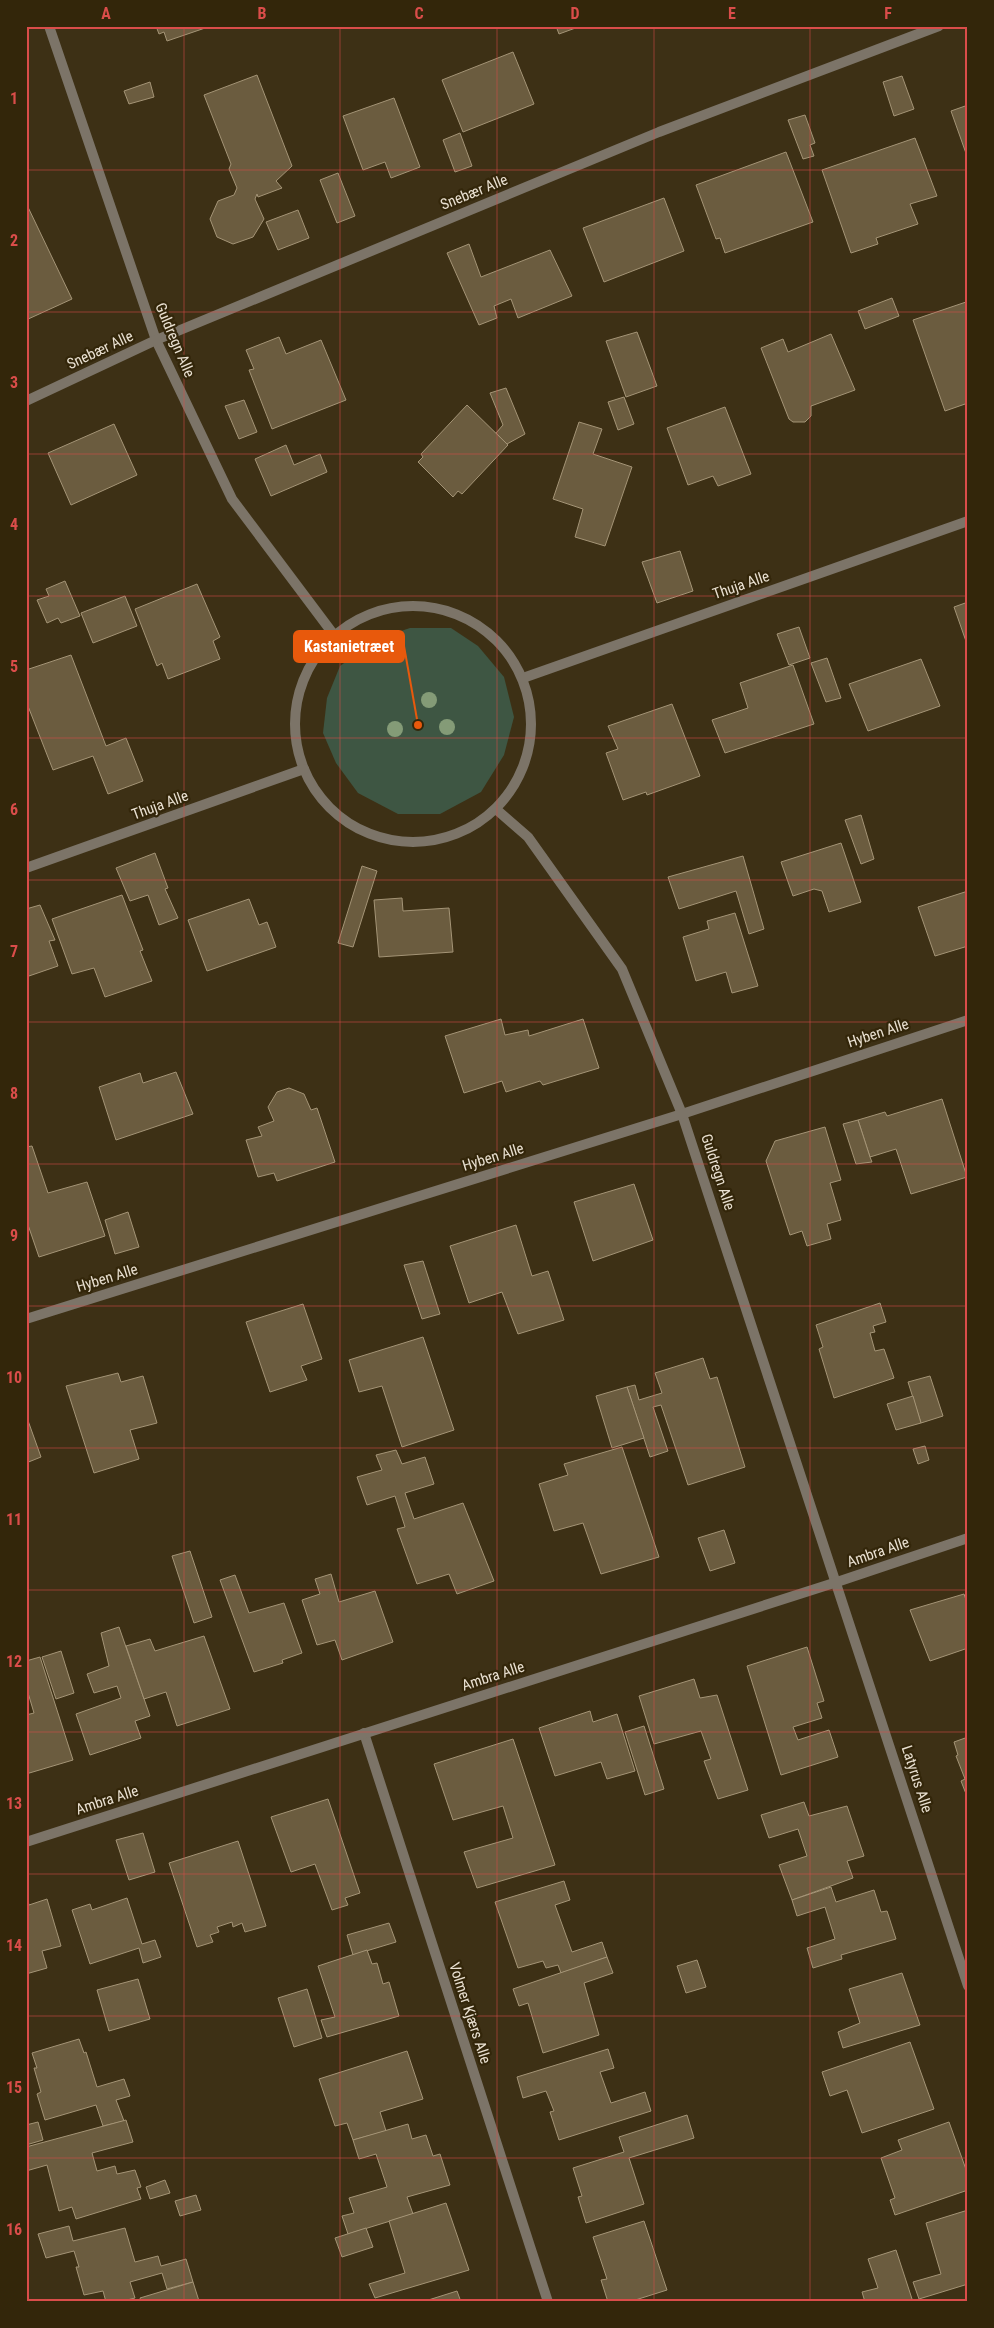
<svg xmlns="http://www.w3.org/2000/svg" width="994" height="2328" viewBox="0 0 994 2328" font-family="'Roboto Condensed',sans-serif">
  <style>
    .green { fill: #3e5643 }
    .building { fill: #6b5c3f; stroke: #a49476 }
    .lines { fill: none; stroke-linecap: round; stroke-linejoin: round }
    .minor { stroke: #7c7468; stroke-width: 10 }
    .tree { fill: #849b77 }
    .grid { fill: none; stroke: #da4d4a; stroke-width: 1; stroke-opacity: 0.55 }
    .labels { text-anchor: middle; stroke-width: 4.5; stroke-linejoin: round; paint-order: stroke }
    .street-label { font-size: 15px; fill: #eae1d2; stroke: #33260a }
    .leader { fill: none; stroke: #e8590c; stroke-width: 2 }
    .callout-dot { fill: #e8590c; stroke: #33260a; stroke-width: 2 }
    .callout { fill: #e8590c; stroke: #e8590c; stroke-width: 2 }
    .callout-label { font-size: 16px; text-anchor: middle; font-weight: bold; fill: #fff }
    .neatline { fill: none; stroke: #da4d4a; stroke-width: 2 }
    .grid-label { font-size: 16px; text-anchor: middle; font-weight: bold; fill: #da4d4a }
  </style>
  <rect width="100%" height="100%" fill="#3d3015"/>
  <!-- green -->
  <path class="green" d="M 410,628 L 451,628 L 478,646 L 504,677 L 514,717 L 504,755 L 481,792 L 440,814 L 398,814 L 358,793 L 336,763 L 323,733 L 327,698 L 340,666 L 377,639 Z"/>
  <!-- building -->
  <g class="building">
    <path d="M 156,26 L 211,26 L 167,41 L 164,32 L 159,34 Z"/>
    <path d="M 556,26 L 581,26 L 559,34 Z"/>
    <path d="M 513,52 L 534,104 L 463,132 L 442,80 Z"/>
    <path d="M 257,75 L 292,166 L 276,181 L 282,188 L 258,197 L 257,194 L 255,199 L 264,219 L 253,237 L 233,244 L 217,237 L 210,219 L 218,201 L 234,195 L 237,188 L 229,169 L 231,164 L 204,95 Z"/>
    <path d="M 902,76 L 914,109 L 894,116 L 883,82 Z"/>
    <path d="M 150,82 L 154,97 L 129,104 L 124,91 Z"/>
    <path d="M 394,98 L 420,167 L 391,178 L 385,162 L 363,170 L 343,116 Z"/>
    <path d="M 968,105 L 968,159 L 951,111 Z"/>
    <path d="M 805,115 L 815,143 L 810,145 L 814,156 L 803,159 L 788,120 Z"/>
    <path d="M 460,133 L 472,166 L 455,172 L 443,140 Z"/>
    <path d="M 915,138 L 937,196 L 910,204 L 918,224 L 876,238 L 878,244 L 851,253 L 822,170 Z"/>
    <path d="M 786,152 L 813,222 L 725,253 L 720,238 L 716,239 L 696,185 Z"/>
    <path d="M 338,173 L 355,216 L 337,223 L 320,180 Z"/>
    <path d="M 664,198 L 684,251 L 604,282 L 583,228 Z"/>
    <path d="M 26,203 L 72,299 L 26,320 Z"/>
    <path d="M 298,210 L 309,238 L 278,250 L 266,222 Z"/>
    <path d="M 469,244 L 481,277 L 550,250 L 572,296 L 518,318 L 511,299 L 494,306 L 497,318 L 479,325 L 447,253 Z"/>
    <path d="M 892,298 L 899,316 L 865,329 L 858,311 Z"/>
    <path d="M 966,302 L 968,403 L 945,411 L 913,320 Z"/>
    <path d="M 637,332 L 657,386 L 626,397 L 606,341 Z"/>
    <path d="M 831,334 L 855,390 L 811,406 L 811,416 L 805,422 L 793,422 L 789,419 L 761,348 L 783,339 L 788,352 Z"/>
    <path d="M 279,337 L 286,354 L 321,340 L 346,400 L 272,429 L 249,370 L 254,369 L 246,350 Z"/>
    <path d="M 506,388 L 525,434 L 507,444 L 496,433 L 503,425 L 490,393 Z"/>
    <path d="M 624,397 L 634,424 L 618,430 L 608,402 Z"/>
    <path d="M 244,400 L 257,432 L 239,439 L 225,406 Z"/>
    <path d="M 467,405 L 508,445 L 462,494 L 458,491 L 453,497 L 418,462 L 423,457 L 421,454 Z"/>
    <path d="M 725,407 L 751,474 L 718,486 L 713,476 L 688,485 L 667,428 Z"/>
    <path d="M 579,422 L 602,429 L 593,454 L 632,467 L 605,546 L 575,537 L 583,509 L 553,499 Z"/>
    <path d="M 114,424 L 137,475 L 71,505 L 48,453 Z"/>
    <path d="M 286,445 L 294,465 L 320,454 L 327,472 L 271,496 L 255,459 Z"/>
    <path d="M 680,551 L 693,591 L 657,603 L 642,562 Z"/>
    <path d="M 65,581 L 80,616 L 61,623 L 58,618 L 47,623 L 37,600 L 49,596 L 46,589 Z"/>
    <path d="M 197,584 L 220,637 L 213,641 L 220,659 L 168,679 L 162,663 L 157,666 L 135,609 Z"/>
    <path d="M 125,596 L 137,626 L 93,643 L 81,613 Z"/>
    <path d="M 968,602 L 968,647 L 954,607 Z"/>
    <path d="M 799,627 L 810,658 L 789,665 L 777,634 Z"/>
    <path d="M 71,655 L 106,746 L 126,738 L 143,781 L 108,794 L 93,756 L 53,770 L 26,701 L 26,670 Z"/>
    <path d="M 827,658 L 841,698 L 826,702 L 811,663 Z"/>
    <path d="M 921,659 L 940,706 L 868,731 L 849,684 Z"/>
    <path d="M 793,665 L 814,724 L 725,753 L 712,720 L 748,708 L 740,683 Z"/>
    <path d="M 672,704 L 700,776 L 647,795 L 646,792 L 623,800 L 606,753 L 618,749 L 608,726 Z"/>
    <path d="M 861,815 L 874,859 L 861,864 L 845,820 Z"/>
    <path d="M 841,843 L 861,902 L 829,912 L 822,891 L 814,889 L 793,896 L 781,862 Z"/>
    <path d="M 155,853 L 168,888 L 165,889 L 178,918 L 159,925 L 148,895 L 130,901 L 116,868 Z"/>
    <path d="M 743,856 L 764,929 L 749,934 L 736,891 L 679,909 L 668,877 Z"/>
    <path d="M 362,866 L 377,871 L 353,947 L 338,943 Z"/>
    <path d="M 968,891 L 968,946 L 935,956 L 918,907 Z"/>
    <path d="M 122,895 L 143,950 L 140,951 L 152,981 L 105,997 L 94,968 L 72,974 L 52,919 Z"/>
    <path d="M 402,898 L 403,911 L 449,908 L 453,952 L 379,957 L 374,900 Z"/>
    <path d="M 249,899 L 259,925 L 267,922 L 276,947 L 207,971 L 188,920 Z"/>
    <path d="M 40,905 L 55,940 L 49,941 L 58,966 L 26,977 L 26,909 Z"/>
    <path d="M 735,913 L 758,986 L 732,993 L 726,972 L 696,981 L 683,937 L 709,929 L 707,921 Z"/>
    <path d="M 501,1019 L 505,1035 L 528,1030 L 529,1036 L 583,1019 L 599,1068 L 543,1085 L 540,1081 L 506,1092 L 502,1081 L 464,1093 L 445,1036 Z"/>
    <path d="M 176,1072 L 193,1114 L 116,1140 L 99,1087 L 140,1073 L 143,1083 Z"/>
    <path d="M 289,1088 L 304,1094 L 311,1110 L 317,1108 L 335,1162 L 277,1181 L 274,1173 L 258,1177 L 246,1140 L 262,1136 L 258,1127 L 274,1121 L 268,1107 L 277,1092 Z"/>
    <path d="M 942,1099 L 967,1177 L 911,1194 L 896,1149 L 870,1157 L 858,1120 L 885,1112 L 887,1116 Z"/>
    <path d="M 858,1120 L 870,1157 L 872,1162 L 856,1164 L 843,1124 Z"/>
    <path d="M 825,1127 L 841,1180 L 830,1183 L 841,1220 L 827,1224 L 831,1239 L 807,1246 L 802,1231 L 790,1235 L 766,1161 L 775,1141 Z"/>
    <path d="M 32,1146 L 48,1193 L 87,1182 L 105,1236 L 39,1257 L 26,1219 L 26,1147 Z"/>
    <path d="M 634,1184 L 653,1240 L 593,1261 L 574,1202 Z"/>
    <path d="M 128,1212 L 139,1247 L 115,1254 L 105,1220 Z"/>
    <path d="M 516,1225 L 532,1276 L 548,1271 L 564,1320 L 518,1334 L 502,1292 L 469,1303 L 450,1246 Z"/>
    <path d="M 423,1261 L 440,1314 L 422,1319 L 404,1265 Z"/>
    <path d="M 880,1303 L 886,1322 L 873,1326 L 875,1332 L 870,1333 L 875,1351 L 884,1349 L 894,1378 L 834,1398 L 819,1349 L 823,1347 L 816,1325 Z"/>
    <path d="M 303,1304 L 322,1359 L 301,1366 L 307,1380 L 270,1392 L 246,1322 Z"/>
    <path d="M 423,1337 L 454,1430 L 402,1447 L 382,1386 L 359,1392 L 349,1360 Z"/>
    <path d="M 703,1358 L 710,1379 L 717,1377 L 745,1467 L 688,1485 L 661,1405 L 653,1407 L 668,1451 L 650,1457 L 627,1387 L 635,1385 L 639,1400 L 662,1393 L 655,1373 Z"/>
    <path d="M 118,1373 L 121,1382 L 143,1376 L 157,1423 L 130,1430 L 139,1459 L 94,1473 L 66,1386 Z"/>
    <path d="M 930,1376 L 943,1416 L 921,1423 L 908,1382 Z"/>
    <path d="M 627,1387 L 644,1438 L 612,1448 L 596,1396 Z"/>
    <path d="M 913,1396 L 921,1423 L 896,1430 L 887,1404 Z"/>
    <path d="M 26,1415 L 41,1457 L 26,1463 Z"/>
    <path d="M 925,1446 L 929,1460 L 918,1464 L 913,1449 Z"/>
    <path d="M 622,1447 L 659,1557 L 601,1574 L 583,1523 L 554,1531 L 539,1484 L 568,1475 L 564,1464 Z"/>
    <path d="M 396,1450 L 402,1464 L 425,1457 L 434,1484 L 405,1493 L 414,1519 L 463,1503 L 494,1581 L 457,1594 L 449,1574 L 417,1584 L 397,1529 L 405,1527 L 395,1496 L 367,1505 L 357,1477 L 382,1470 L 376,1455 Z"/>
    <path d="M 724,1530 L 735,1563 L 710,1571 L 698,1538 Z"/>
    <path d="M 190,1551 L 212,1617 L 194,1623 L 172,1556 Z"/>
    <path d="M 331,1574 L 339,1602 L 375,1591 L 393,1642 L 342,1660 L 335,1640 L 317,1645 L 302,1600 L 320,1594 L 315,1579 Z"/>
    <path d="M 235,1575 L 249,1613 L 284,1603 L 302,1653 L 282,1660 L 283,1663 L 254,1672 L 220,1580 Z"/>
    <path d="M 964,1594 L 968,1606 L 968,1648 L 930,1661 L 910,1610 Z"/>
    <path d="M 119,1627 L 150,1716 L 135,1721 L 141,1738 L 90,1755 L 76,1714 L 121,1698 L 117,1686 L 94,1693 L 87,1674 L 109,1666 L 101,1633 Z"/>
    <path d="M 204,1636 L 230,1709 L 177,1726 L 166,1692 L 144,1699 L 126,1646 L 150,1639 L 155,1651 Z"/>
    <path d="M 807,1647 L 824,1701 L 817,1703 L 822,1718 L 793,1727 L 798,1740 L 829,1730 L 838,1757 L 781,1775 L 747,1666 Z"/>
    <path d="M 61,1651 L 74,1693 L 56,1699 L 42,1657 Z"/>
    <path d="M 40,1657 L 73,1760 L 26,1774 L 26,1715 L 34,1713 L 26,1686 L 26,1661 Z"/>
    <path d="M 694,1679 L 700,1698 L 717,1695 L 748,1790 L 718,1799 L 704,1761 L 711,1759 L 701,1731 L 654,1744 L 639,1696 Z"/>
    <path d="M 590,1711 L 593,1722 L 617,1714 L 635,1771 L 607,1779 L 601,1762 L 555,1776 L 539,1728 Z"/>
    <path d="M 644,1726 L 664,1789 L 645,1795 L 625,1732 Z"/>
    <path d="M 968,1737 L 968,1799 L 961,1781 L 965,1779 L 956,1756 L 958,1755 L 954,1742 Z"/>
    <path d="M 513,1739 L 555,1865 L 477,1888 L 464,1852 L 513,1838 L 503,1806 L 453,1820 L 434,1764 Z"/>
    <path d="M 328,1799 L 360,1893 L 345,1898 L 348,1905 L 332,1910 L 315,1864 L 291,1872 L 271,1817 Z"/>
    <path d="M 804,1802 L 809,1816 L 847,1806 L 864,1856 L 847,1861 L 853,1878 L 792,1900 L 779,1865 L 807,1856 L 798,1829 L 769,1838 L 761,1815 Z"/>
    <path d="M 143,1833 L 155,1872 L 129,1880 L 116,1840 Z"/>
    <path d="M 238,1841 L 266,1926 L 245,1932 L 242,1923 L 233,1927 L 232,1922 L 217,1927 L 219,1932 L 210,1935 L 213,1942 L 197,1947 L 169,1863 Z"/>
    <path d="M 564,1881 L 570,1900 L 555,1905 L 572,1952 L 602,1942 L 607,1957 L 561,1973 L 558,1965 L 546,1968 L 543,1961 L 518,1968 L 495,1902 Z"/>
    <path d="M 831,1887 L 836,1902 L 874,1890 L 881,1912 L 887,1911 L 896,1939 L 841,1955 L 842,1959 L 813,1968 L 807,1948 L 835,1939 L 825,1907 L 797,1916 L 792,1900 Z"/>
    <path d="M 127,1898 L 142,1944 L 155,1940 L 161,1957 L 143,1963 L 139,1948 L 90,1964 L 72,1910 L 90,1904 L 92,1910 Z"/>
    <path d="M 47,1899 L 61,1946 L 42,1951 L 47,1968 L 26,1974 L 26,1902 L 28,1901 L 29,1905 Z"/>
    <path d="M 389,1923 L 396,1942 L 353,1955 L 347,1935 Z"/>
    <path d="M 367,1950 L 372,1964 L 377,1963 L 383,1984 L 389,1982 L 399,2016 L 327,2037 L 321,2020 L 335,2017 L 318,1966 Z"/>
    <path d="M 607,1957 L 613,1973 L 584,1983 L 599,2035 L 543,2053 L 528,2003 L 519,2006 L 513,1989 Z"/>
    <path d="M 697,1960 L 706,1987 L 686,1993 L 677,1966 Z"/>
    <path d="M 902,1973 L 920,2025 L 843,2048 L 838,2032 L 860,2023 L 849,1989 Z"/>
    <path d="M 138,1979 L 150,2019 L 109,2031 L 97,1990 Z"/>
    <path d="M 307,1989 L 322,2038 L 294,2047 L 278,1998 Z"/>
    <path d="M 79,2039 L 84,2053 L 86,2052 L 97,2087 L 124,2079 L 130,2096 L 116,2100 L 124,2121 L 103,2126 L 96,2105 L 45,2120 L 37,2094 L 41,2092 L 34,2068 L 37,2068 L 32,2053 Z"/>
    <path d="M 910,2042 L 934,2109 L 862,2133 L 847,2090 L 830,2096 L 822,2072 Z"/>
    <path d="M 608,2049 L 614,2068 L 600,2072 L 611,2103 L 645,2092 L 651,2111 L 559,2140 L 550,2112 L 554,2111 L 546,2091 L 523,2098 L 517,2077 Z"/>
    <path d="M 407,2051 L 423,2099 L 380,2112 L 386,2131 L 353,2140 L 347,2123 L 335,2126 L 319,2079 Z"/>
    <path d="M 687,2115 L 694,2138 L 629,2158 L 644,2204 L 586,2223 L 578,2197 L 582,2196 L 573,2168 L 624,2152 L 619,2137 Z"/>
    <path d="M 126,2120 L 133,2142 L 92,2153 L 97,2171 L 115,2166 L 117,2174 L 135,2170 L 141,2187 L 137,2188 L 141,2199 L 76,2219 L 72,2207 L 59,2211 L 47,2165 L 26,2171 L 26,2147 Z"/>
    <path d="M 38,2122 L 43,2140 L 26,2145 L 26,2125 Z"/>
    <path d="M 949,2122 L 968,2175 L 968,2190 L 895,2215 L 890,2200 L 895,2198 L 881,2158 L 902,2150 L 898,2140 Z"/>
    <path d="M 408,2124 L 412,2139 L 426,2135 L 433,2156 L 440,2154 L 450,2185 L 407,2197 L 413,2214 L 348,2234 L 342,2216 L 354,2213 L 349,2198 L 387,2187 L 376,2154 L 359,2159 L 353,2140 Z"/>
    <path d="M 165,2180 L 170,2193 L 150,2199 L 146,2187 Z"/>
    <path d="M 196,2195 L 201,2210 L 180,2216 L 175,2201 Z"/>
    <path d="M 446,2203 L 469,2270 L 375,2298 L 369,2284 L 405,2273 L 389,2221 Z"/>
    <path d="M 968,2210 L 968,2284 L 919,2299 L 913,2282 L 941,2274 L 926,2223 Z"/>
    <path d="M 644,2221 L 667,2290 L 629,2302 L 608,2302 L 601,2280 L 607,2279 L 593,2237 Z"/>
    <path d="M 69,2226 L 73,2241 L 125,2228 L 135,2262 L 158,2256 L 161,2266 L 186,2259 L 193,2282 L 167,2289 L 162,2273 L 130,2282 L 135,2298 L 119,2302 L 106,2302 L 103,2291 L 84,2295 L 76,2267 L 79,2267 L 74,2251 L 46,2258 L 38,2234 Z"/>
    <path d="M 366,2228 L 373,2247 L 342,2257 L 335,2238 Z"/>
    <path d="M 896,2250 L 913,2302 L 865,2302 L 862,2292 L 878,2288 L 868,2259 Z"/>
    <path d="M 193,2282 L 199,2301 L 141,2302 L 140,2298 Z"/>
    <path d="M 457,2291 L 461,2302 L 422,2302 Z"/>
  </g>
  <g class="lines">
    <!-- minor -->
    <g class="minor">
      <path d="M 49,26 L 156,340 L 232,499 L 334,635"/>
      <path d="M 26,401 L 156,340 L 659,132 L 939,26"/>
      <circle cx="413" cy="724" r="118"/>
      <path d="M 523,678 L 968,521"/>
      <path d="M 497,810 L 528,837 L 622,969 L 682,1114 L 968,1986"/>
      <path d="M 26,868 L 304,769"/>
      <path d="M 26,1319 L 682,1114 L 968,1020"/>
      <path d="M 364,1733 L 548,2302"/>
      <path d="M 26,1842 L 837,1582 L 968,1538"/>
    </g>
  </g>
  <!-- trees -->
  <g class="tree">
    <circle cx="429" cy="700" r="8"/>
    <circle cx="447" cy="727" r="8"/>
    <circle cx="395" cy="729" r="8"/>
  </g>
  <!-- grid -->
  <path class="grid" d="M 184,26 L 184,2302M 340,26 L 340,2302M 497,26 L 497,2302M 654,26 L 654,2302M 810,26 L 810,2302M 26,170 L 968,170M 26,312 L 968,312M 26,454 L 968,454M 26,596 L 968,596M 26,738 L 968,738M 26,880 L 968,880M 26,1022 L 968,1022M 26,1164 L 968,1164M 26,1306 L 968,1306M 26,1448 L 968,1448M 26,1590 L 968,1590M 26,1732 L 968,1732M 26,1874 L 968,1874M 26,2016 L 968,2016M 26,2158 L 968,2158"/>
  <g class="labels">
    <!-- street labels -->
    <g class="street-label">
      <text transform="translate(474 192) rotate(-22)" y="5">Snebær Alle</text>
      <text transform="translate(175 340) rotate(67)" y="5">Guldregn Alle</text>
      <text transform="translate(100 350) rotate(-25)" y="5">Snebær Alle</text>
      <text transform="translate(741 585) rotate(-19)" y="5">Thuja Alle</text>
      <text transform="translate(160 805) rotate(-20)" y="5">Thuja Alle</text>
      <text transform="translate(878 1033) rotate(-18)" y="5">Hyben Alle</text>
      <text transform="translate(493 1157) rotate(-17)" y="5">Hyben Alle</text>
      <text transform="translate(718 1172) rotate(72)" y="5">Guldregn Alle</text>
      <text transform="translate(107 1278) rotate(-17)" y="5">Hyben Alle</text>
      <text transform="translate(878 1552) rotate(-19)" y="5">Ambra Alle</text>
      <text transform="translate(493 1676) rotate(-18)" y="5">Ambra Alle</text>
      <text transform="translate(917 1779) rotate(72)" y="5">Latyrus Alle</text>
      <text transform="translate(107 1800) rotate(-18)" y="5">Ambra Alle</text>
      <text transform="translate(470 2013) rotate(72)" y="5">Volmer Kjærs Alle</text>
    </g>
  </g>
  <!-- callouts -->
  <path class="leader" d="M418 725L404 646"/>
  <circle class="callout-dot" cx="418" cy="725" r="5"/>
  <rect class="callout" x="294" y="631" width="110" height="31" rx="5"/>
  <g class="callout-label">
    <text x="349" y="652">Kastanietræet</text>
  </g>
  <!-- border -->
  <rect width="994" height="2328" fill="none" stroke="#33260a" stroke-width="55"/>
  <rect x="28" y="28" width="938" height="2272" class="neatline"/>
  <g class="grid-label">
    <text x="106" y="19">A</text>
    <text x="262" y="19">B</text>
    <text x="419" y="19">C</text>
    <text x="575" y="19">D</text>
    <text x="732" y="19">E</text>
    <text x="888" y="19">F</text>
    <text x="14" y="104">1</text>
    <text x="14" y="246">2</text>
    <text x="14" y="388">3</text>
    <text x="14" y="530">4</text>
    <text x="14" y="672">5</text>
    <text x="14" y="815">6</text>
    <text x="14" y="957">7</text>
    <text x="14" y="1099">8</text>
    <text x="14" y="1241">9</text>
    <text x="14" y="1383">10</text>
    <text x="14" y="1525">11</text>
    <text x="14" y="1667">12</text>
    <text x="14" y="1809">13</text>
    <text x="14" y="1951">14</text>
    <text x="14" y="2093">15</text>
    <text x="14" y="2235">16</text>
  </g>
</svg>
